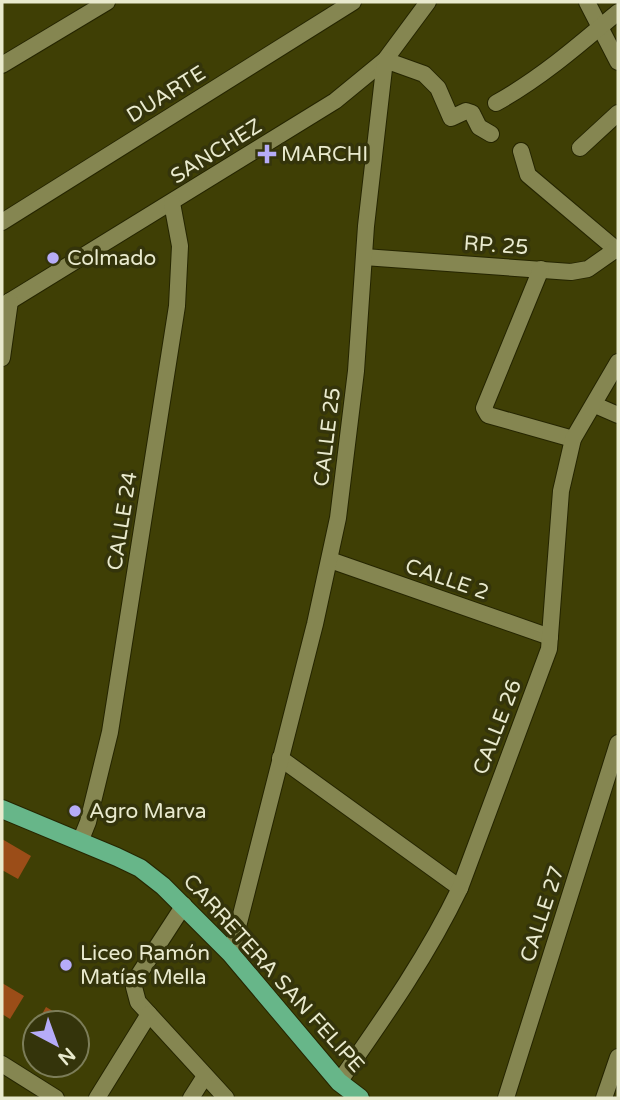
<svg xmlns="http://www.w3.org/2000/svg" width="620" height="1100" viewBox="0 0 620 1100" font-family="'Varela Round',sans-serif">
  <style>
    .green { fill: #9b4d18 }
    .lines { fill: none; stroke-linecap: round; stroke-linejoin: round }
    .minor-casing { stroke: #252500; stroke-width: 18 }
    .major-casing { stroke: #252500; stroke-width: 20 }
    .minor { stroke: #858651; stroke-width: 16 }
    .major { stroke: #67b689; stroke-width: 18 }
    .poi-dot { fill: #b6acf8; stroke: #34340b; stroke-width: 2.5 }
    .labels { text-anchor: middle; stroke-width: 7; stroke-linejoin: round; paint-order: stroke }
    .street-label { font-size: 21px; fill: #e9eace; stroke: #34340b }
    .poi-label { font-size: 21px; fill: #e9eace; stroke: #34340b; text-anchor: start }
  </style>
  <rect width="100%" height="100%" fill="#3f3f05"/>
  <!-- green -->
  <g class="green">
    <path d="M 2,839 L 31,856 L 18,879 L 2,870 Z"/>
    <path d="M 2,983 L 24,996 L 10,1019 L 2,1014 Z"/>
    <path d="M 46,1007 L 73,1023 L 37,1023 Z"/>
  </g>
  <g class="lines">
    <defs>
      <g id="minor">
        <path d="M 587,2 L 618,62"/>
        <path d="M 2,65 L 107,2"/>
        <path d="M 496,103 C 541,78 579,45 618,12"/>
        <path d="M 580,148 L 618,113"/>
        <path d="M 521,151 L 528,175 L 618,251"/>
        <path d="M 2,222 L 353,2"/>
        <path d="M 364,257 L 571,272 L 588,269 L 618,248"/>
        <path d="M 541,269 L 484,408 L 488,415 L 573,439"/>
        <path d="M 2,306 L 335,101 L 385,60 L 428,2"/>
        <path d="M 2,358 L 10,301"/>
        <path d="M 595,405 L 618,415"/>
        <path d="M 330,560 L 550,637"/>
        <path d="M 280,758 L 460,888"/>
        <path d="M 80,842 L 88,822 L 110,732 L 177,306 L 180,246 L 172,203"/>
        <path d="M 184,905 L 136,979 L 134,987 L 138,1002 L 226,1098"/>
        <path d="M 231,954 L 315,624 L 338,518 L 356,371 L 366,226 L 385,60 L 424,74 L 438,88 L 451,118 L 466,111 L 472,113 L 479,127 L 491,134"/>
        <path d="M 2,1064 L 56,1098"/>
        <path d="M 339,1082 C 383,1019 427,957 460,888 L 549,649 L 561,491 L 573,439 L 618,362"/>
        <path d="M 97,1098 L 149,1014"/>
        <path d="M 191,1098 L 205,1076"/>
        <path d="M 506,1098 L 618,743"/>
        <path d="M 604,1098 L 618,1057"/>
      </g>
      <path id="major" d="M 2,809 L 117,857 L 140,868 L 163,886 L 231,954 L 339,1082 L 360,1098"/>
    </defs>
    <!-- minor casing -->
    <use href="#minor" class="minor-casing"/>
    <!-- major casing -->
    <use href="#major" class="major-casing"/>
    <!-- minor -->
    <use href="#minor" class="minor"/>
    <!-- major -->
    <use href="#major" class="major"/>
  </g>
  <!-- markers -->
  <g class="poi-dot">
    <path d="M263.5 143.5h7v7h7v7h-7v7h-7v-7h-7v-7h7z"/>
    <circle cx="53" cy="258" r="7"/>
    <circle cx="75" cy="811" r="7"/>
    <circle cx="66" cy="965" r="7"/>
  </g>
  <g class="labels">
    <!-- street labels -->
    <g class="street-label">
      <text transform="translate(166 94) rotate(-32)" y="7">DUARTE</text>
      <text transform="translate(216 151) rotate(-32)" y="7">SANCHEZ</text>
      <text transform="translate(496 245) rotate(4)" y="7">RP. 25</text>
      <text transform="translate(327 437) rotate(-83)" y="7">CALLE 25</text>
      <text transform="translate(122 521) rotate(-81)" y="7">CALLE 24</text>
      <text transform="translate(447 579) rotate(19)" y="7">CALLE 2</text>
      <text transform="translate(497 727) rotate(-69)" y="7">CALLE 26</text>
      <text transform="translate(542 914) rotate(-72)" y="7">CALLE 27</text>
      <text transform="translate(274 973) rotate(48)" y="7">CARRETERA SAN FELIPE</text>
    </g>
    <!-- poi labels -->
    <g class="poi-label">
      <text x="281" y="161">MARCHI</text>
      <text x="67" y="265">Colmado</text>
      <text x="89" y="818">Agro Marva</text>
      <text x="80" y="960">Liceo Ramón<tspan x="80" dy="24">Matías Mella</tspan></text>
    </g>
  </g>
  <!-- border -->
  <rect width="620" height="1100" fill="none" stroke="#e9eace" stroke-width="7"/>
  <!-- north arrow -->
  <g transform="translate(56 1044) rotate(139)"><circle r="33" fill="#34340b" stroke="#7c7d59" stroke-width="2"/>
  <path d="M0-5L12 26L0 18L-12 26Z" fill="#b6acf8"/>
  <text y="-10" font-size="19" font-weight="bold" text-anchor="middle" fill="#e9eace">N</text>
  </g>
</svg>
